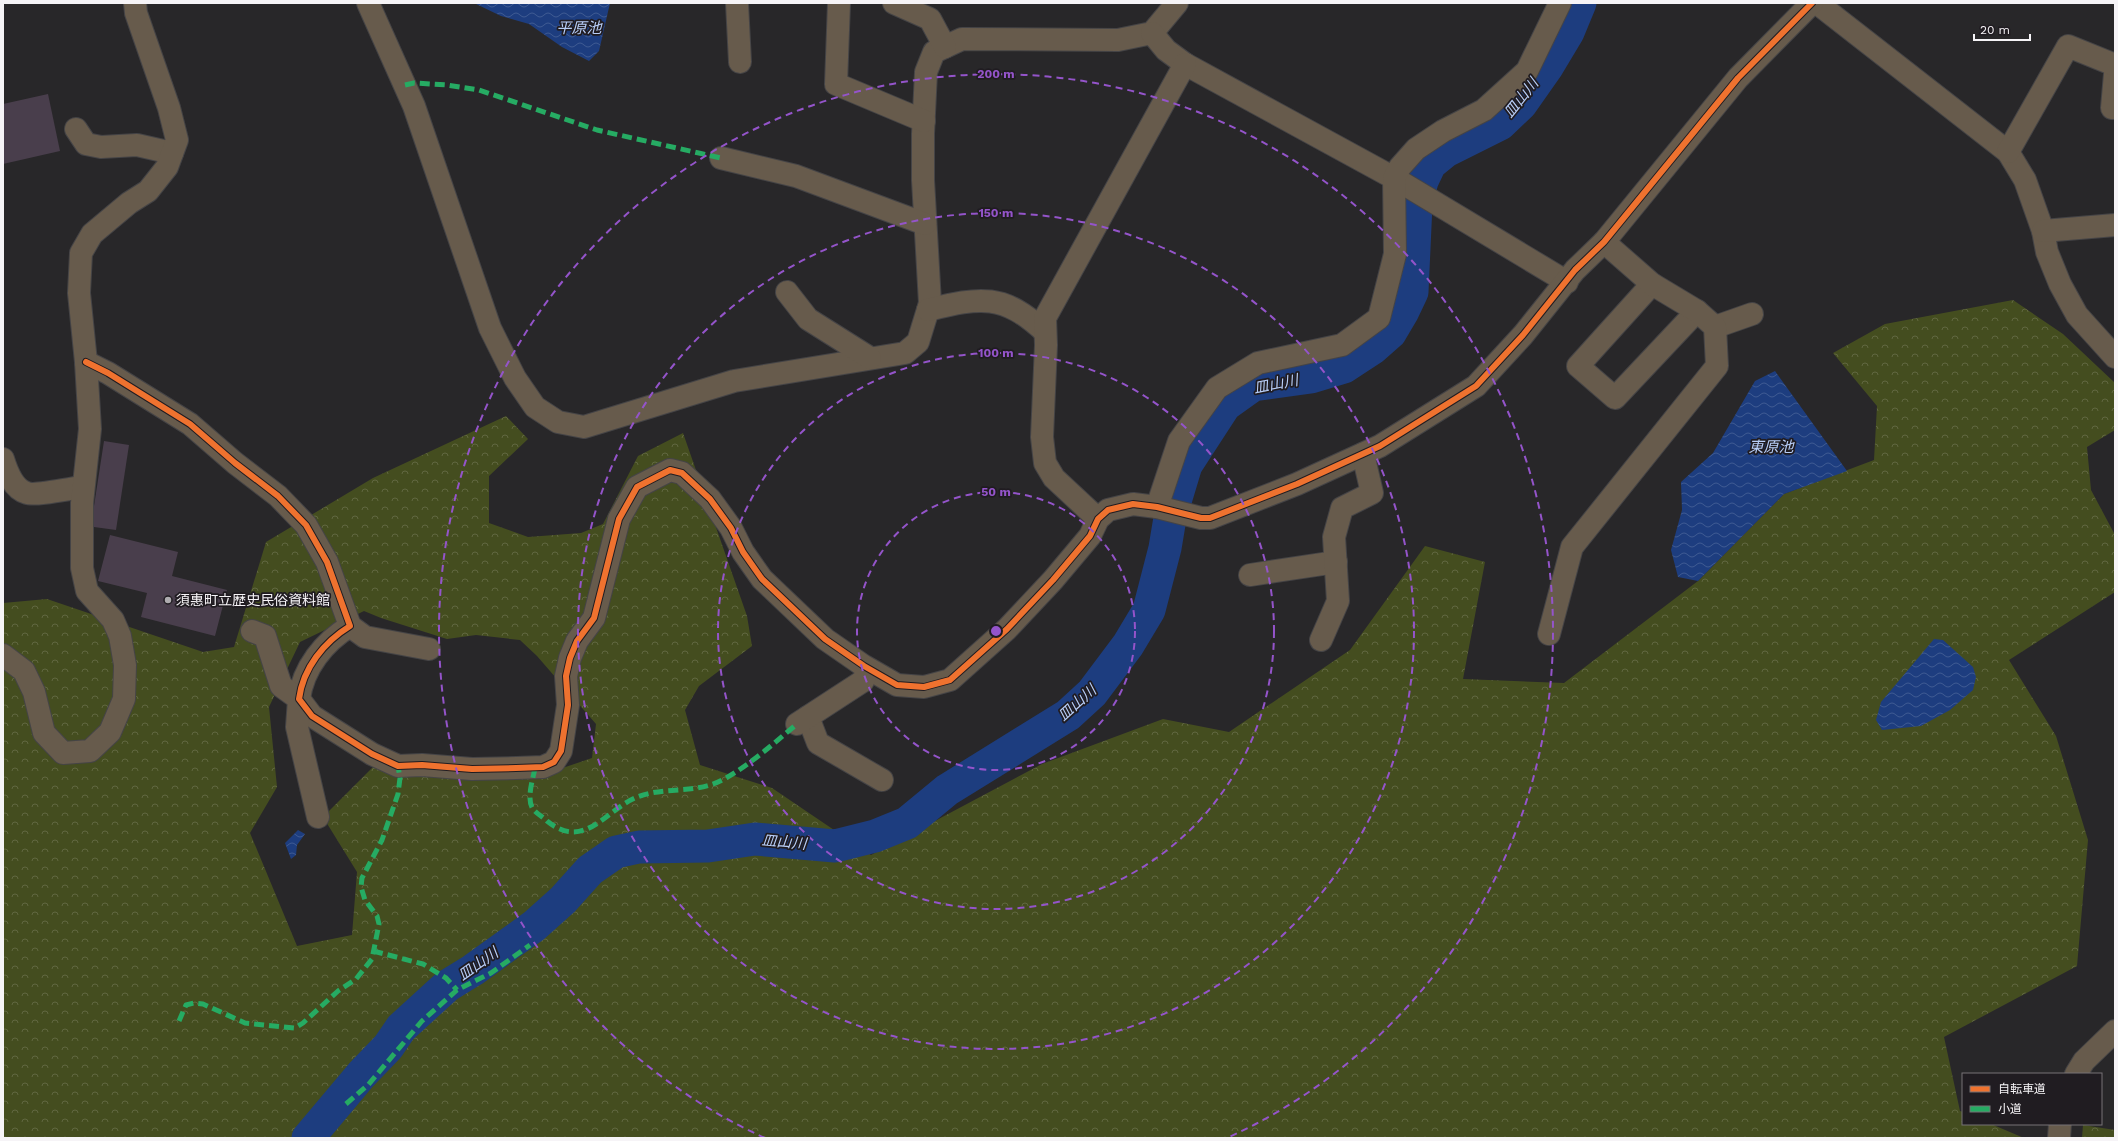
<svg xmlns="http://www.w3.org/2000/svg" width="2118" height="1141" viewBox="0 0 2118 1141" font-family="'Work Sans','Noto Sans JP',sans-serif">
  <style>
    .forest { fill: url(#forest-crowns); fill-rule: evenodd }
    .water { fill: url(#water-waves) }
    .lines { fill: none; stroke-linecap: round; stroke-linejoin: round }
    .river { stroke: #1d3d7f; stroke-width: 33 }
    .building { fill: #493e4c }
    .minor-casing { stroke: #454446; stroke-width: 24 }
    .minor { stroke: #675b4c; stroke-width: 22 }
    .quiet { stroke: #26ab63; stroke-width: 5; stroke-dasharray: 10 5; stroke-linecap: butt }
    .cycleway-casing { stroke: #201c21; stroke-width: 8 }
    .cycleway { stroke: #ef722f; stroke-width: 6 }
    .ring { fill: none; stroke: #9454ca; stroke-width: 2; stroke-dasharray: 7 5 }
    .poi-dot { fill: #aeacaf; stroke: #201c21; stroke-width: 1.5 }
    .labels { text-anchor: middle; stroke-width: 3.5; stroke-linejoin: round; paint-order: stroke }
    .poi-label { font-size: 14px; fill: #f6f4f7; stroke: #201c21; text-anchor: start }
    .water-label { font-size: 15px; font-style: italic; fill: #b8cef8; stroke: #201c21 }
    .centre { fill: #9454ca; stroke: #201c21; stroke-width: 2 }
    .ring-label { font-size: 12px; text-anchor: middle; font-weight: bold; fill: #9454ca; stroke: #201c21; stroke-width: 3.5; stroke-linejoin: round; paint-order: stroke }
  </style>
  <defs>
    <pattern id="forest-crowns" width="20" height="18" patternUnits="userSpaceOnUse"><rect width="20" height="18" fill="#444d1f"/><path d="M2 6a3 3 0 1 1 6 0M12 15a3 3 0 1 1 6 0" fill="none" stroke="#606740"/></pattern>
    <pattern id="water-waves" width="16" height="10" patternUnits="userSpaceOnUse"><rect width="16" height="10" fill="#1d3d7f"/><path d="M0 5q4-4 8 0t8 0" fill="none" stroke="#3e5a92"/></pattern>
  </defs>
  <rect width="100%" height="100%" fill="#282729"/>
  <!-- forest -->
  <g class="forest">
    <path d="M 2013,300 L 2063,334 L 2115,383 L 2115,430 L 2087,447 L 2091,490 L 2115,535 L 2115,592 L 2009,660 L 2056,736 L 2088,840 L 2077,966 L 1944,1037 L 1960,1111 L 1963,1112 L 1963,1124 L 1991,1124 L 2024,1138 L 3,1138 L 3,603 L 47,599 L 203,652 L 234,647 L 266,542 L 373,478 L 506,416 L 528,439 L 489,476 L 489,523 L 528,537 L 581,533 L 603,524 L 638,456 L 683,433 L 747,616 L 752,646 L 699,686 L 685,710 L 700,765 L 772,788 L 871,855 L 1042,764 L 1163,719 L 1229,732 L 1350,650 L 1425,546 L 1485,562 L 1463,679 L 1564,683 L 1698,581 L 1784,494 L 1874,460 L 1877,406 L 1833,353 L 1885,324 ZM 364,611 L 381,618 L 447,639 L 476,635 L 520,640 L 537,656 L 596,724 L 592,758 L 545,774 L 378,762 L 323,817 L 357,872 L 352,935 L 297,946 L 250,833 L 277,787 L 269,707 L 300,642 Z"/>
    <path d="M 2083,1125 L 2115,1130 L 2115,1138 L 2082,1138 Z"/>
  </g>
  <!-- water -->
  <g class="water">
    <path d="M 474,3 L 610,3 L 599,51 L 589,61 L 562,47 L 529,24 L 501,16 Z"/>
    <path d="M 1775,371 L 1847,471 L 1784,494 L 1698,581 L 1678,577 L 1671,550 L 1682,510 L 1681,482 L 1713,453 L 1755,381 Z"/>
    <path d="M 1934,639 L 1943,640 L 1973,667 L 1976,677 L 1973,690 L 1950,710 L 1921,726 L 1882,730 L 1876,720 L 1881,702 Z"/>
    <path d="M 298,830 L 305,834 L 297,845 L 296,855 L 291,859 L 285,843 Z"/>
  </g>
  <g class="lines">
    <!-- river -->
    <path class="river" d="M 308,1138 L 361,1075 L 388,1047 L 401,1028 L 447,986 L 473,970 L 534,926 L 563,900 L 590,870 L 616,852 L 639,847 L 708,846 L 755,839 L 835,846 L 875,836 L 907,823 L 947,790 L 1068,715 L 1092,693 L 1128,645 L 1149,610 L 1165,548 L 1170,518 L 1186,465 L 1225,405 L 1253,385 L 1311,377 L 1344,367 L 1373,348 L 1390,333 L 1403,311 L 1412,292 L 1416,204 L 1422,181 L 1430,164 L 1446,151 L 1500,124 L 1521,104 L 1547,67 L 1568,32 L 1580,3"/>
  </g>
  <!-- building -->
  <g class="building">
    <path d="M 48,94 L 60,151 L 3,164 L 3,104 Z"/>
    <path d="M 104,441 L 129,445 L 116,530 L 94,527 L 94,506 Z"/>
    <path d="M 110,535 L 178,552 L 172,576 L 227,590 L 215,636 L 141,617 L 147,593 L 98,581 Z"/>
  </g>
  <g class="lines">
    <defs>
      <g id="minor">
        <path d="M 368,3 L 414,106 L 490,328 L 515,378 L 535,407 L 558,422 L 584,427 L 734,381 L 905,353 L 918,342 L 930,303 L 923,180 L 923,134 L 926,72 L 934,52 L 962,39 L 1118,40 L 1152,33 L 1177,3"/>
        <path d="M 737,3 L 740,62"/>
        <path d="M 839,3 L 836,84 L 924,121"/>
        <path d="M 894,3 L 930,19 L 945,47"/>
        <path d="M 1817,3 L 2008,152 L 2025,180 L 2043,231 L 2047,252 L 2060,284 L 2077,315 L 2115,357"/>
        <path d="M 1152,33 L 1166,50 L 1185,64 L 1394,178 L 1567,282"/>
        <path d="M 2115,74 L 2112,108 L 2115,108"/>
        <path d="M 76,129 L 86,144 L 101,147 L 137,145 L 172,153"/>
        <path d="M 2008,152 L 2068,46 L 2115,65"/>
        <path d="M 721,158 L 796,176 L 925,224"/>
        <path d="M 2043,231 L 2115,225"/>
        <path d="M 1652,284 L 1578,366 L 1615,398 L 1697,311"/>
        <path d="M 787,292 L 808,319 L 870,358"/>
        <path d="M 928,310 C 981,297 1003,293 1045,332"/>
        <path d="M 1715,327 L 1752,314"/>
        <path d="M 86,362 L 108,373 L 190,424 L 235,463 L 278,496 L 306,525 L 327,562 L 350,626 C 324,642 303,668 299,699 L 312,716 L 372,754 L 398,766 L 422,765 L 472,769 L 516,768 L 543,767 L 554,762 L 561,751 L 568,705 L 566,676 L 570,658 L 577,641 L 594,618 L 619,519 L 637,487 L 670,470 L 682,473 L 710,499 L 731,528 L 743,552 L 762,579 L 825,639 L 864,666 L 897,685 L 924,687 L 950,680 L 1007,629 L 1053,580 L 1090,536 L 1098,519 L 1108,510 L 1133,504 L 1157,507 L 1201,518 L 1210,518 L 1297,484 L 1380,446 L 1476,386 L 1523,335 L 1575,270 L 1604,242 L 1738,78 L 1812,3"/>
        <path d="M 3,459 C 7,472 13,489 27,493 C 35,496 73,488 83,487"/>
        <path d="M 1157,507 L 1179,441 L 1217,388 L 1258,363 L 1342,345 L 1379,318 L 1395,254 L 1394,178 L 1400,167 L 1416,149 L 1443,131 L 1484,110 L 1527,71 L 1560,3"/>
        <path d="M 1098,519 L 1054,478 L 1045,463 L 1042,437 L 1046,345 L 1045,318 L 1185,64"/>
        <path d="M 1250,575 L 1336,562"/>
        <path d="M 350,626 L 365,637 L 429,649"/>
        <path d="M 252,631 L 265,636 L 281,686 L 299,699 L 297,727 L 318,817"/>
        <path d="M 1549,634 L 1572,547 L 1717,366 L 1715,327 L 1697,311 L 1652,284 L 1604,242"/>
        <path d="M 1321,640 L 1338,601 L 1334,537 L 1342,508 L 1372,493 L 1363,454"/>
        <path d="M 3,655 L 24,671 L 34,692 L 44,733 L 63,753 L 90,751 L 110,732 L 124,699 L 125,665 L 120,636 L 113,620 L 87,591 L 82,568 L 82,503 L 90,429 L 86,362 L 79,293 L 81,253 L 92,234 L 129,203 L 148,191 L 167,167 L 177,140 L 169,108 L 136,13 L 135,3"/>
        <path d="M 808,717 L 818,743 L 882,780"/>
        <path d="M 797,724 L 863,681 L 868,669"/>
        <path d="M 2076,1074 L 2084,1061 L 2115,1031"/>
        <path d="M 2059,1138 L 2060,1124"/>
      </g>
    </defs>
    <!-- minor casing -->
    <use href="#minor" class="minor-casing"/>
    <!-- minor -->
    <use href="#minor" class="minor"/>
    <!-- quiet -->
    <g class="quiet">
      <path d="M 405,85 L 414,83 L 447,85 L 479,90 L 597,130 L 721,158"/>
      <path d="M 535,768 C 533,779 526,799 533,809 C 537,814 543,817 547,821 C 584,851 605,811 635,798 C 660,787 688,793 713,784 C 740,774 774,743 797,724"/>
      <path d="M 373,951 L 423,964 L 446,978 L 457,990"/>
      <path d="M 179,1021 L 186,1005 L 194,1003 L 203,1004 L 245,1023 L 295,1028 L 303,1023 L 338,991 L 356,979 L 372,959 L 379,924 L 377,916 L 365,900 L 361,887 L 362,878 L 382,840 L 398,794 L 400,778 L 398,766"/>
      <path d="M 346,1104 L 368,1085 L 422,1021 L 457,990 L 491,973 L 530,945"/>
    </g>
    <defs>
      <path id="cycleway" d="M 86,362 L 108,373 L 190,424 L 235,463 L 278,496 L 306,525 L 327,562 L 350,626 C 324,642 303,668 299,699 L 312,716 L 372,754 L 398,766 L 422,765 L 472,769 L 516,768 L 543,767 L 554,762 L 561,751 L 568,705 L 566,676 L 570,658 L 577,641 L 594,618 L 619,519 L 637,487 L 670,470 L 682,473 L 710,499 L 731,528 L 743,552 L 762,579 L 825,639 L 864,666 L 897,685 L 924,687 L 950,680 L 1007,629 L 1053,580 L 1090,536 L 1098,519 L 1108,510 L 1133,504 L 1157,507 L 1201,518 L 1210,518 L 1297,484 L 1380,446 L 1476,386 L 1523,335 L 1575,270 L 1604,242 L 1738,78 L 1812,3"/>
    </defs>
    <!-- cycleway casing -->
    <use href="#cycleway" class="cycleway-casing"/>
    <!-- cycleway -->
    <use href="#cycleway" class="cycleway"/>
  </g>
  <!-- distance rings -->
  <g class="ring">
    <circle cx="996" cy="631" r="139"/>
    <circle cx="996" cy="631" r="278"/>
    <circle cx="996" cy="631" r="418"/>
    <path d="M765 1138A557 557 0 1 1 1227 1138"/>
  </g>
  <!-- markers -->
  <circle class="poi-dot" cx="168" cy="600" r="4"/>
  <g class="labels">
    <!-- poi labels -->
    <g class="poi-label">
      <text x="176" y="605">須惠町立歴史民俗資料館</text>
    </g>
    <!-- water labels -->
    <g class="water-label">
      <text x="579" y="33">平原池</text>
      <text transform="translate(1521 98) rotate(-51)" y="5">皿山川</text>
      <text transform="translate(1276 384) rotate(-11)" y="5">皿山川</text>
      <text x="1771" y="452">東原池</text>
      <text transform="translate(1077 703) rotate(-42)" y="5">皿山川</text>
      <text transform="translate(784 842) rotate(5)" y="5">皿山川</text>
      <text transform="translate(478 964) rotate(-35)" y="5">皿山川</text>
    </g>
  </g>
  <circle cx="996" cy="631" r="6" class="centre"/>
  <g class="ring-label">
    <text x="996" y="78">200 m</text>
    <text x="996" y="217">150 m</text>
    <text x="996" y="357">100 m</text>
    <text x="996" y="496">50 m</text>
  </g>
  <!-- border -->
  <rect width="2118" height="1141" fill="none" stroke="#f6f4f7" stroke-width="8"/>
  <!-- legend -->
  <rect x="1962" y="1073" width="140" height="52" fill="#201c21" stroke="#767277"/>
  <rect x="1970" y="1086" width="20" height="6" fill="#ef722f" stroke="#767277"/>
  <text x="1998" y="1093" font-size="12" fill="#f6f4f7">自転車道</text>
  <rect x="1970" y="1106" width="20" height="6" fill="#26ab63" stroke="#767277"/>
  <text x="1998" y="1113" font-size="12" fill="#f6f4f7">小道</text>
  <!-- scale -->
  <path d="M1974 34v6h56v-6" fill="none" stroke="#f6f4f7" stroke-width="2"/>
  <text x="1980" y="34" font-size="12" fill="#f6f4f7" stroke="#201c21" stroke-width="3" paint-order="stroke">20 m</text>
</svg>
